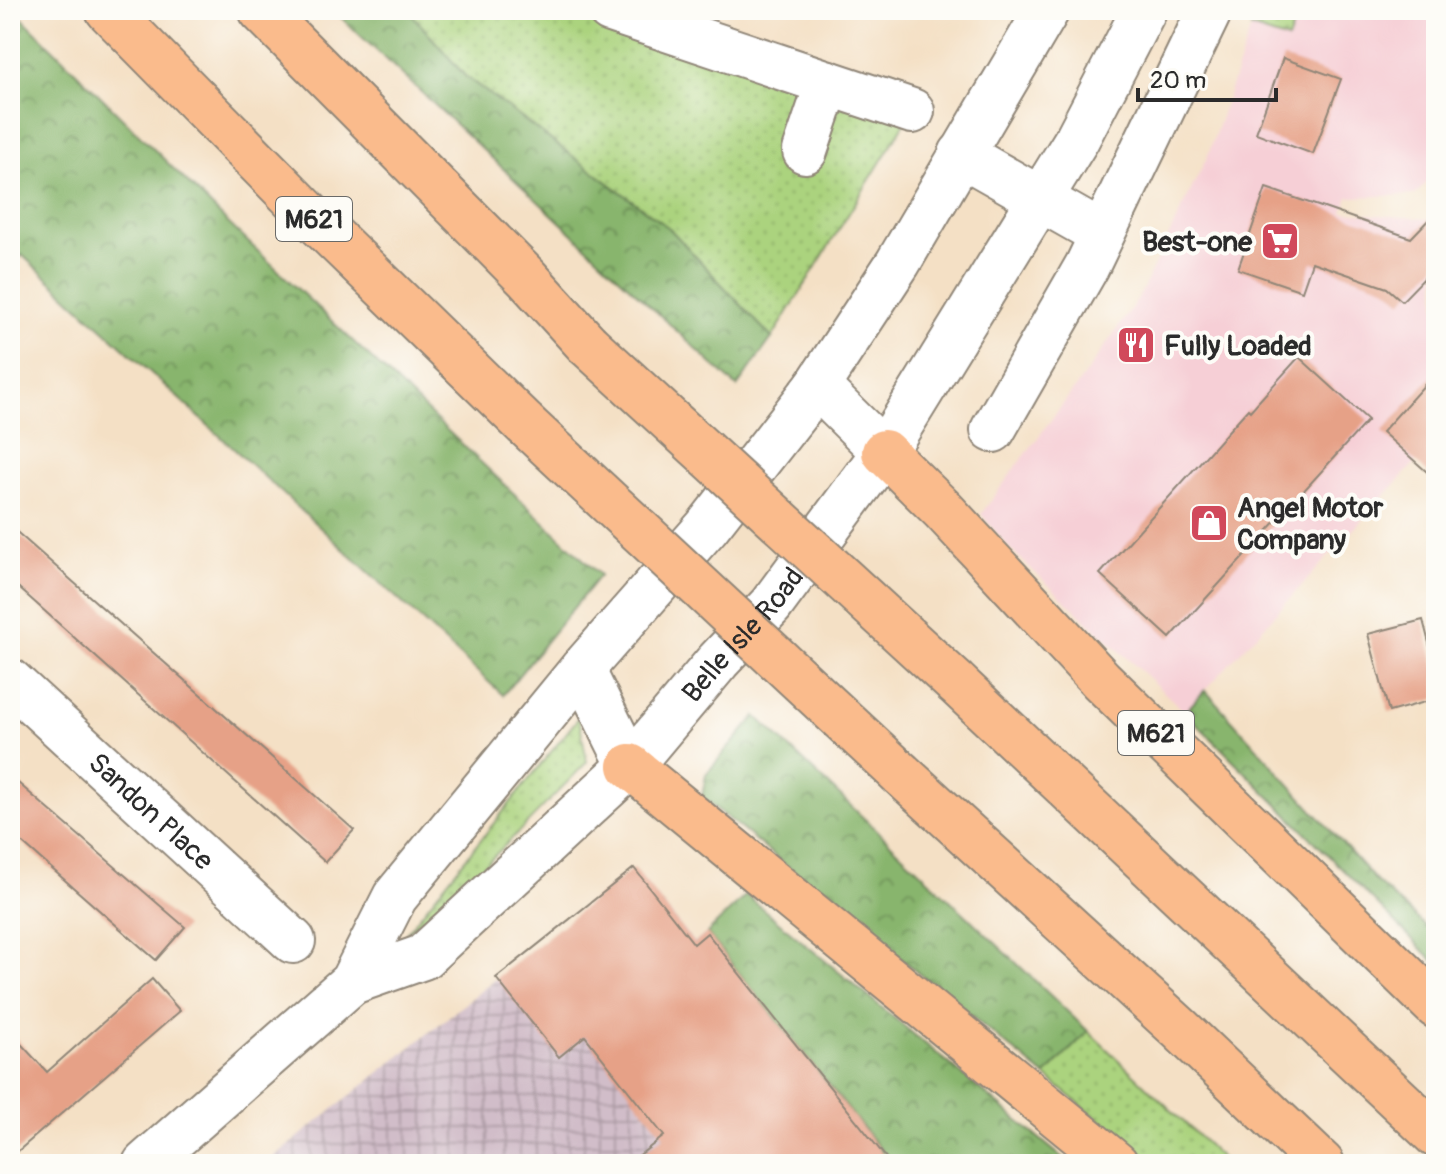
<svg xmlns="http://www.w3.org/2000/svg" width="1446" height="1174" viewBox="0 0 1446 1174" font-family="Pangolin,sans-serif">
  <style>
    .built { fill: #f6cfd6 }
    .industrial { fill: url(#industrial-grid) }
    .grass { fill: url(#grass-dots); stroke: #6b7f54; stroke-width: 2 }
    .forest { fill: url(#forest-crowns); stroke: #5a704c; stroke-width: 2 }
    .building { fill: #e6a187 }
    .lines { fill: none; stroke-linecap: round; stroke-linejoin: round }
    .minor-casing { stroke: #908678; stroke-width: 48 }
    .tertiary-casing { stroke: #908678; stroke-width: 48 }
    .motorway-casing { stroke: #908678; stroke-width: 48 }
    .minor { stroke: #fff; stroke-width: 44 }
    .tertiary { stroke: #fff; stroke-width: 44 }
    .motorway { stroke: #fabb8c; stroke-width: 44 }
    .motorway-bridge-casing { stroke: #908678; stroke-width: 48; stroke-linecap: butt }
    .motorway-bridge { stroke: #fabb8c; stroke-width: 44 }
    .labels { text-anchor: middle; stroke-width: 8; stroke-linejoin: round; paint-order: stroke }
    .shield { fill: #fdfcf7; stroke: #6a6a68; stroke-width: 2 }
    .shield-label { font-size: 26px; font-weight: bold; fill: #2b2b2b }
    .poi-label { font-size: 28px; font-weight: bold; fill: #2b2b2b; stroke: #fdfcf7; text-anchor: start }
    .street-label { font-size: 28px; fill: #2b2b2b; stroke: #fdfcf7 }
  </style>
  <defs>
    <pattern id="industrial-grid" width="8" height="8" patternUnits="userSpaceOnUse" patternTransform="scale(2)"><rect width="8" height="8" fill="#d1bdc9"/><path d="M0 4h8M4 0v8" fill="none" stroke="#aa9aa3"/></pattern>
    <pattern id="grass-dots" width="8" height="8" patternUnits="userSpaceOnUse" patternTransform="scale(2)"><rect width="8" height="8" fill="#abd37e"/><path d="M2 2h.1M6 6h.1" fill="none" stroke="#93b56d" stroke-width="1.8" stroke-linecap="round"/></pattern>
    <pattern id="forest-crowns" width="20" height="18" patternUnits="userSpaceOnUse" patternTransform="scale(2)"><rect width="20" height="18" fill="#88b56d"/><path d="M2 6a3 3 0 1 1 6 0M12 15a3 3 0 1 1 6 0" fill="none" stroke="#6f935a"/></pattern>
  </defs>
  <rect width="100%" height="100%" fill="#fdfcf7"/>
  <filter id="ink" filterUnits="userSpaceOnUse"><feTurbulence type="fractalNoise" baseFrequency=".0125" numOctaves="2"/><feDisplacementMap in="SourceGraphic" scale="16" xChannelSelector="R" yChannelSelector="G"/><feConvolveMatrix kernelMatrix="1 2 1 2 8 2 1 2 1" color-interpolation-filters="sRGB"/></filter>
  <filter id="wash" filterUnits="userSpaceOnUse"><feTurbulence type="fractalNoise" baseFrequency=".006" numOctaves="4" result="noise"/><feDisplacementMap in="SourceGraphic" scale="32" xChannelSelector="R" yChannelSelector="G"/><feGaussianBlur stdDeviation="1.8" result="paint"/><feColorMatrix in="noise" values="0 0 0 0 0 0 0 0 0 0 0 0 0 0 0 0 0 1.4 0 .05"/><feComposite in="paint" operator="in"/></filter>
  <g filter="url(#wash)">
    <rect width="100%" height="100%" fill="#f4e0c5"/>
    <!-- built -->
    <path class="built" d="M 1299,10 L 1436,10 L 1436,173 L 1415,195 L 1348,197 L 1343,212 L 1426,219 L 1436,228 L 1436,440 L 1185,712 L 1009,548 L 981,514 L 1089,369 L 1138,299 L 1208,155 L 1251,28 L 1288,40 Z"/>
    <!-- industrial -->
    <path class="industrial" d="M 634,868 L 694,943 L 707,933 L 892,1164 L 265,1164 Z"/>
    <!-- grass -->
    <g class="grass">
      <path d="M 408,10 L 610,10 L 912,111 L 772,338 L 669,228 L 465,76 Z"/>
      <path d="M 1257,10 L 1299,10 L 1288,40 L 1251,28 Z"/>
      <path d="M 579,717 L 587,762 C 529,821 473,882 406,933 Z"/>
      <path d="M 1088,1031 L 1228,1164 L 1155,1164 L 1045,1076 Z"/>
    </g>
    <!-- forest -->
    <g class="forest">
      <path d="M 10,10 L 14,10 L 227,222 L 600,575 L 503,695 L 22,255 L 10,268 Z"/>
      <path d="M 333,10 L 408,10 L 465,76 L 669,228 L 772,338 L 737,387 Z"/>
      <path d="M 1205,690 L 1377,882 L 1436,936 L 1436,963 L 1185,712 Z"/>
      <path d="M 756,716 L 1088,1031 L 1045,1076 L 702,797 L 706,774 Z"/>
      <path d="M 746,895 L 1070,1164 L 892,1164 L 707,933 Z"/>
    </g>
    <g id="blocks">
      <!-- building -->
      <g class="building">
        <path d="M 1283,58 L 1341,79 L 1313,154 L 1256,133 Z"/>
        <path d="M 1266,188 L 1411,238 L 1436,212 L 1436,266 L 1402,301 L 1387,288 L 1312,262 L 1302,291 L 1238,269 Z"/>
        <path d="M 1299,357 L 1368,420 L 1170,638 L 1100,574 L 1248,409 L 1250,411 Z"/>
        <path d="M 1436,372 L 1436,480 L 1382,432 Z"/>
        <path d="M 10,526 L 354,830 L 325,862 L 10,580 Z"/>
        <path d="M 1423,620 L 1436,670 L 1436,699 L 1389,712 L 1368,634 Z"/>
        <path d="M 10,776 L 185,927 L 156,960 L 10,832 Z"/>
        <path d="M 634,868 L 694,944 L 707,933 L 891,1164 L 628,1164 L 664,1136 L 585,1036 L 559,1057 L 496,978 Z"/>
        <path d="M 152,979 L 180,1011 L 10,1158 L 10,1032 L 47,1072 Z"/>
      </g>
    </g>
  </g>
  <g filter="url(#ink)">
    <use href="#blocks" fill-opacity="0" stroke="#908678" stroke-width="2"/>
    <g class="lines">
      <defs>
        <g id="minor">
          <path d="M 610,10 L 912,111"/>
          <path d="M 805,151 L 828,83"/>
          <path d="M 961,154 L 1102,234"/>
          <path d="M 993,430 L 1087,266 L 1210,10"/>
          <path id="s1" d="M 10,681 L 293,941"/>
        </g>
        <g id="tertiary">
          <path d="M 817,386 L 884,452"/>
          <path d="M 582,669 L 630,766"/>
          <path id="s2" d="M 352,982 L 423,957 L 630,766 L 718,661 L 771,605 L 884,452 L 1077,139 L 1144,10"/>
          <path d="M 145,1164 L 352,982 L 395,897 L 582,669 L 707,527 L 817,386 L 898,263 L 1047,10"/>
        </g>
        <g id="motorway">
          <path d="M 108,10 L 307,212 L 525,424"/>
          <path d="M 261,10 L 527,278 L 587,344"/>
          <path d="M 884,452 L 943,510 L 1101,680 L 1436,1006"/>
          <path d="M 956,683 L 1436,1135"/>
          <path d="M 630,766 L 1116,1164"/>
          <path d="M 901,774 L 1179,1028 L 1322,1164"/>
        </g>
      </defs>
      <!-- minor casing -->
      <use href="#minor" class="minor-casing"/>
      <!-- tertiary casing -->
      <use href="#tertiary" class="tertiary-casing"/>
      <!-- motorway casing -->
      <use href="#motorway" class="motorway-casing"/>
      <!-- minor -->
      <use href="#minor" class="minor"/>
      <!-- tertiary -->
      <use href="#tertiary" class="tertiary"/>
      <!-- motorway -->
      <use href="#motorway" class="motorway"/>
      <defs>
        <g id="motorway-bridge">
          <path d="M 587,344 L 956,683"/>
          <path d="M 525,424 L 901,774"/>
        </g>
      </defs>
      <!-- motorway-bridge casing -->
      <use href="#motorway-bridge" class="motorway-bridge-casing"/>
      <!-- motorway-bridge -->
      <use href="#motorway-bridge" class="motorway-bridge"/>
    </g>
  </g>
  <!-- icons -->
  <defs>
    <symbol id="supermarket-square" viewBox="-11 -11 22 22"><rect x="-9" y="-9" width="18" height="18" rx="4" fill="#d1495b" stroke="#fdfcf7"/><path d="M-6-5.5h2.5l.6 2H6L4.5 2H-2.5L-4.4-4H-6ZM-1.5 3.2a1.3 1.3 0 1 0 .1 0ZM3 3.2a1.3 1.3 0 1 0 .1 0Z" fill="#fff"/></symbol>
    <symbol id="restaurant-square" viewBox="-11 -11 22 22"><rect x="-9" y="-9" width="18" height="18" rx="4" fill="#d1495b" stroke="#fdfcf7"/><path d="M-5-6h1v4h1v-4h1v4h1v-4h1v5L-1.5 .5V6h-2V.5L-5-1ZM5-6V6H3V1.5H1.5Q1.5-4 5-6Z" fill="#fff"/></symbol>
    <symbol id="shop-square" viewBox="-11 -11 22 22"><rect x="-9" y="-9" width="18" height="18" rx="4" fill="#d1495b" stroke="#fdfcf7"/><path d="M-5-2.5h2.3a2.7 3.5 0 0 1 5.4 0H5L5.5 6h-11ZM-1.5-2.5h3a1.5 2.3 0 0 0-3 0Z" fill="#fff"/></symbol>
  </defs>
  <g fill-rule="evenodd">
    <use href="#supermarket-square" x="1258" y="219" width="44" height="44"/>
    <use href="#restaurant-square" x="1114" y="323" width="44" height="44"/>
    <use href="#shop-square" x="1187" y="501" width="44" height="44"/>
  </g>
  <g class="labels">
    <!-- shield labels -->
    <g class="shield">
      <rect x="276" y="197" width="76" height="44" rx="6"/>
      <rect x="1118" y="711" width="76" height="44" rx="6"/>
    </g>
    <g class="shield-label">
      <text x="314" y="228">M621</text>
      <text x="1156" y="742">M621</text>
    </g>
    <!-- poi labels -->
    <g class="poi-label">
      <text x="1252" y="251" text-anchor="end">Best-one</text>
      <text x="1164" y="355">Fully Loaded</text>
      <text x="1237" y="517">Angel Motor<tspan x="1237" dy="32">Company</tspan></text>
    </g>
    <!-- street labels -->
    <g class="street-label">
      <text dy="10" stroke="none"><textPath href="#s2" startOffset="530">Belle Isle Road</textPath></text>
      <text dy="10" stroke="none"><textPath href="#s1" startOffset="192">Sandon Place</textPath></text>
    </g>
  </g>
  <!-- margin -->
  <rect width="1446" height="1174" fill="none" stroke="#fdfcf7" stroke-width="40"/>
  <!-- scale -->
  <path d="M1138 88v12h138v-12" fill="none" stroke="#2b2b2b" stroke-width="4"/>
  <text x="1150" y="88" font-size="24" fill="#2b2b2b" stroke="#fdfcf7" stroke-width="6" paint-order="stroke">20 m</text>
</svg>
